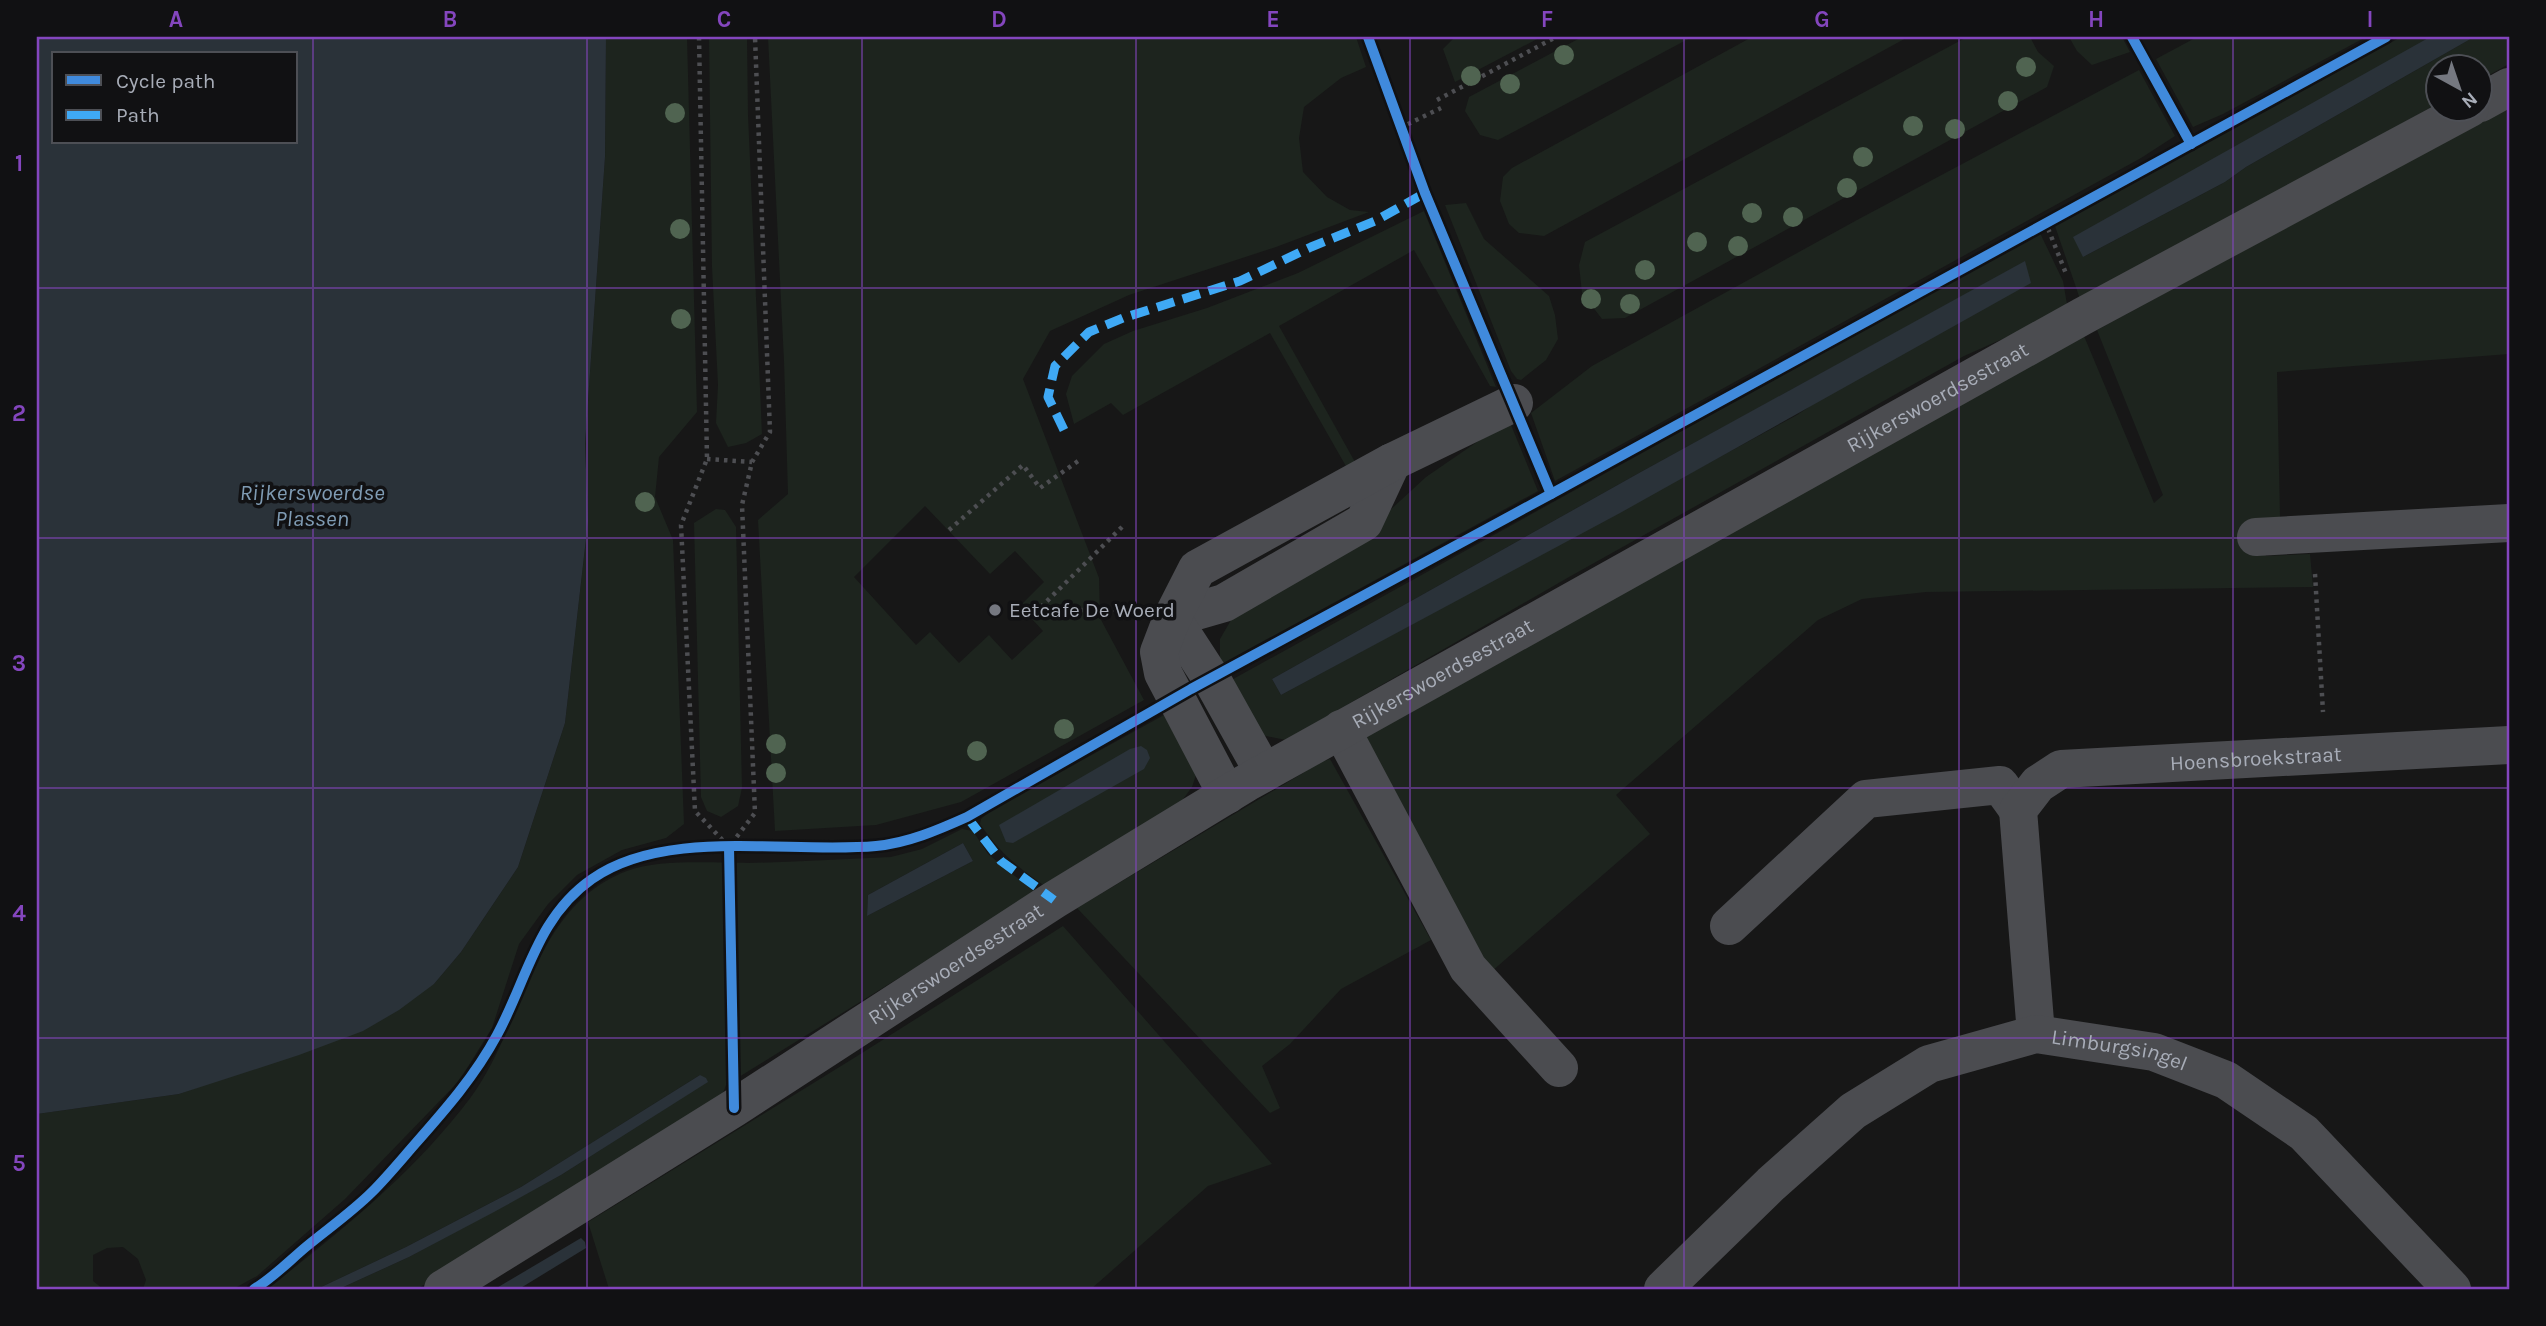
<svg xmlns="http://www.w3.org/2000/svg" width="2546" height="1326" viewBox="0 0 2546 1326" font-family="Karla,sans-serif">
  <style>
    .green { fill: #1d241e; fill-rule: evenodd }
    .water { fill: #2a3239; fill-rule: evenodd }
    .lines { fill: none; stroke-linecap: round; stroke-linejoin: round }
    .path { stroke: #4d4e52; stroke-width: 4.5; stroke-dasharray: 3.5 5; stroke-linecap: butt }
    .minor { stroke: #4b4c50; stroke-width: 38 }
    .quiet { stroke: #3fa9f5; stroke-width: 9; stroke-dasharray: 18 9; stroke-linecap: butt }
    .cycleway-casing { stroke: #111113; stroke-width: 15 }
    .cycleway { stroke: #408adc; stroke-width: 10 }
    .tree { fill: #506451 }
    .grid { fill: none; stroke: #8446be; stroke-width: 2; stroke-opacity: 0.55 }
    .poi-dot { fill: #757880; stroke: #111113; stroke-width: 2.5 }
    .labels { text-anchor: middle; stroke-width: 7; stroke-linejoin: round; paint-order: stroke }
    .street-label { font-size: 21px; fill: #a8adb8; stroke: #111113 }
    .poi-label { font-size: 21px; fill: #a8adb8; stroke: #111113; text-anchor: start }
    .water-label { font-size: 23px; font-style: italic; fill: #7f9bb3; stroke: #111113 }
    .neatline { fill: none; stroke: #8446be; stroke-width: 2.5 }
    .grid-label { font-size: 23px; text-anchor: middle; font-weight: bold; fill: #8446be }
  </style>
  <rect width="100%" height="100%" fill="#171717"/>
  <!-- green -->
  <g class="green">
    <path d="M 606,37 L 687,37 L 697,412 L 659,457 L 655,497 L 673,540 L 684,824 L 666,838 L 622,850 L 577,875 L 548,904 L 519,944 L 492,1028 L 459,1081 L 345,1199 L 257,1276 L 233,1289 L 143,1289 L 146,1280 L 138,1259 L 123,1247 L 107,1248 L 93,1255 L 93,1281 L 103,1289 L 37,1289 L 37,1114 L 179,1094 L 227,1077 L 434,984 L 461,952 L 518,867 L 565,723 L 588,521 L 585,444 L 605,157 Z"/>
    <path d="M 709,37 L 747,37 L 748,115 L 762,434 L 746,443 L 728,447 L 716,423 L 718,385 L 712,267 Z"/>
    <path d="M 768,37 L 1356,37 L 1366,67 L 1341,78 L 1304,107 L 1299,138 L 1303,172 L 1327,197 L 1350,210 L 1369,212 L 1276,247 L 1129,295 L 1050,331 L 1023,379 L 1099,578 L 1100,618 L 1144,700 L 961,802 L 876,825 L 775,831 L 758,520 L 788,494 L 784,361 ZM 925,506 L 990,574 L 1015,551 L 1044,582 L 1020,606 L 1043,631 L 1012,660 L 989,635 L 959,663 L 930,632 L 916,645 L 854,577 Z"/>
    <path d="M 1455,37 L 1541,37 L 1455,82 L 1443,49 Z"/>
    <path d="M 1582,37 L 1692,37 L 1498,140 L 1480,135 L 1465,111 L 1469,97 Z"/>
    <path d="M 1752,37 L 1908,37 L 1544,236 L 1519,233 L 1509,224 L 1500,201 L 1503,177 L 1512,168 Z"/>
    <path d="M 1967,37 L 2030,37 L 2038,52 L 2054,66 L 2047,87 L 1625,318 L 1602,319 L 1582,293 L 1579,265 L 1585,242 Z"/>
    <path d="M 2069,37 L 2122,37 L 2130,52 L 2092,65 L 2077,51 Z"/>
    <path d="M 2197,37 L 2366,37 L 2223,114 L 2193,127 L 2156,59 Z"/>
    <path d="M 2401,37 L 2430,37 L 2083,257 L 2225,182 L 2246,167 L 2474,37 L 2509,37 L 2509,64 L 2480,80 L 2480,66 L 2438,66 L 2437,104 L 2081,302 L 2055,226 Z"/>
    <path d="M 2139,70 L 2175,136 L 2141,158 L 1555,481 L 1531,413 L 1592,366 L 1857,220 Z"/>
    <path d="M 2509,107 L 2509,354 L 2277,372 L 2280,517 L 2263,519 L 2266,556 L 2310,554 L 2313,587 L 1926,592 L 1862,599 L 1818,620 L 1616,795 L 1650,834 L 1491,972 L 1366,737 L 2084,336 L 2154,503 L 2163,495 L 2097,330 Z"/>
    <path d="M 1466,203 L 1484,239 L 1549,296 L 1555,315 L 1558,339 L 1546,360 L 1521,380 L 1517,379 L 1511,371 L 1445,205 Z"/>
    <path d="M 1424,211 L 1496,387 L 1490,386 L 1414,250 L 1279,326 L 1355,462 L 1347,468 L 1270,333 L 1123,415 L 1111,403 L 1074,424 L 1066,394 L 1072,376 L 1104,344 L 1133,331 L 1207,308 L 1298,273 Z"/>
    <path d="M 2040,233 L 2063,281 L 2068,310 L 1964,356 L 1569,577 L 1286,740 L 1261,735 L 1226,683 ZM 2025,262 L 1797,415 L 1281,695 L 1272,679 L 1639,473 Z"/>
    <path d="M 1509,420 L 1538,491 L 1220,665 L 1220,639 L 1245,596 L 1375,524 L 1426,477 Z"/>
    <path d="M 716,509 L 725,510 L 736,527 L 742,788 L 738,806 L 721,817 L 707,811 L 701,797 L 694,523 Z"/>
    <path d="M 1164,715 L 1196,775 L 1192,787 L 1178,806 L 1048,888 C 1017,867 1001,854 980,824 L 981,819 L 990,811 Z"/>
    <path d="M 1330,759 L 1431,940 L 1341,989 L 1290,1044 L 1262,1066 L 1280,1108 L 1270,1113 L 1077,908 L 1303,773 L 1314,764 Z"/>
    <path d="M 962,829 L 973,831 L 988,854 L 1036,893 L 726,1085 L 722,1096 L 417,1289 L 339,1289 L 409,1257 L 561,1175 L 707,1082 L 700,1075 L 521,1187 L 406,1247 L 317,1289 L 267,1289 C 341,1231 414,1173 471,1097 C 524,1025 533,906 627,871 C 658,859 714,863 748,863 C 796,862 844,859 891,857 L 922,849 ZM 963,843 L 973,861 L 867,916 L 868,895 Z"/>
    <path d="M 1063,926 L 1272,1164 L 1208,1186 L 1091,1289 L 609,1289 L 588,1222 L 854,1058 Z"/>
  </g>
  <!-- water -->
  <g class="water">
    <path d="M 37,37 L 606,37 L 605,157 L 585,444 L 588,521 L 565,723 L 518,867 L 461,952 L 434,984 L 399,1010 L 363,1031 L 299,1055 L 179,1094 L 37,1114 ZM 296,54 L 296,142 L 54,142 L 54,54 Z"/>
    <path d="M 2430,37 L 2474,37 L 2246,167 L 2225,182 L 2083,257 L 2073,237 Z"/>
    <path d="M 2025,261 L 2031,283 L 1620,513 L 1281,695 L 1272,679 L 1639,473 Z"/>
    <path d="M 1141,746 L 1147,750 L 1150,758 L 1144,769 L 1013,843 L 1006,842 L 999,825 L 1130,749 Z"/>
    <path d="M 963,843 L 973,861 L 867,916 L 868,895 Z"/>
    <path d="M 700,1075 L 706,1078 L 708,1082 L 561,1175 L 494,1212 L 409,1257 L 339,1289 L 317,1289 L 406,1247 L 521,1187 Z"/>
    <path d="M 581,1238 L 585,1242 L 586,1248 L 519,1289 L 495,1289 Z"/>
  </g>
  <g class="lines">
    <!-- path -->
    <g class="path">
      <path d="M 699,37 L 707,459 L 681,525 L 695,811 L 729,847 L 755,813 L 742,505 L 752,462 L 770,432 L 755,37"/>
      <path d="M 1437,100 L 1556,37"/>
      <path d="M 1400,128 L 1441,108"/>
      <path d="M 2045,221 L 2067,276"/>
      <path d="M 707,459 L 752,462"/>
      <path d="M 1122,527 L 1037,611 L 1130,609"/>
      <path d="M 949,530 L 1023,465 L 1040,488 L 1081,459"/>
      <path d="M 2315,574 L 2323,712"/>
    </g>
    <!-- minor -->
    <g class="minor">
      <path d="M 2480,103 L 2509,87"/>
      <path d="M 2256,537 L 2509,523"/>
      <path d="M 1172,618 L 1224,603 L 1364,522 L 1392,462"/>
      <path d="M 1172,618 L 1211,678 L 1264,773"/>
      <path d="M 1341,729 L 1468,968 L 1559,1068"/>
      <path d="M 1227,795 L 1163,673 L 1159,652 L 1172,618 L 1197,569 L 1392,462 L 1514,403"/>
      <path d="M 1729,926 L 1866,799 L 2000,785 L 2018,810"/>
      <path id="s1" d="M 2036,1034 L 2018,810 L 2038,784 L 2061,769 L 2509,745"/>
      <path id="s2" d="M 443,1289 L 734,1108 L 1054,900 L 1246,783 L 2083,316 L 2470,108"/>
      <path id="s3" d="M 1663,1289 L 1771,1184 L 1853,1111 L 1929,1064 L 2036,1034 L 2154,1052 L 2226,1080 L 2304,1133 L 2452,1289"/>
    </g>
    <!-- quiet -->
    <g class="quiet">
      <path d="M 1064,430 L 1048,397 L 1055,366 L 1089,332 L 1123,318 L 1240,281 L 1311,247 L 1375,221 L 1425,193"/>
      <path d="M 967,817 L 1001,861 L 1054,900"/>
    </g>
    <defs>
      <g id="cycleway">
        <path d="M 1368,37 L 1425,193 L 1551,494"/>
        <path d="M 2132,37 L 2191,144"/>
        <path d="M 729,847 L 734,1108"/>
        <path d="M 254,1289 C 273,1278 290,1260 307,1246 C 329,1228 353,1211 372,1192 C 387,1177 401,1160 415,1144 C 445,1110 475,1076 497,1035 C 527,980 537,917 592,879 C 666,827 789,854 876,846 C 908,843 938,830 967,817 L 1191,689 L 1551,494 L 2386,37"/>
      </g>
    </defs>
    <!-- cycleway casing -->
    <use href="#cycleway" class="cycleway-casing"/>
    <!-- cycleway -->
    <use href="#cycleway" class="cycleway"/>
  </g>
  <!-- trees -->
  <g class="tree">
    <circle cx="1564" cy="55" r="10"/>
    <circle cx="2026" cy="67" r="10"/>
    <circle cx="1471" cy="76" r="10"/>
    <circle cx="1510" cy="84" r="10"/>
    <circle cx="2008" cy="101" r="10"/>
    <circle cx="675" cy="113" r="10"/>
    <circle cx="1913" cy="126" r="10"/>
    <circle cx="1955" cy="129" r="10"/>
    <circle cx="1863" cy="157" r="10"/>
    <circle cx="1847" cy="188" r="10"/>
    <circle cx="1752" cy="213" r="10"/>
    <circle cx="1793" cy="217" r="10"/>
    <circle cx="680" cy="229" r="10"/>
    <circle cx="1697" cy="242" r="10"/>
    <circle cx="1738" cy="246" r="10"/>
    <circle cx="1645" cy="270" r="10"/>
    <circle cx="1591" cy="299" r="10"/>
    <circle cx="1630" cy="304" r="10"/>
    <circle cx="681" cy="319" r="10"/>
    <circle cx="645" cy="502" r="10"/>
    <circle cx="1064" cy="729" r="10"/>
    <circle cx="776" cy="744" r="10"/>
    <circle cx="977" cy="751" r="10"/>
    <circle cx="776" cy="773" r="10"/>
  </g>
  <!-- grid -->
  <path class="grid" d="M 313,37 L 313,1289M 587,37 L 587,1289M 862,37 L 862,1289M 1136,37 L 1136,1289M 1410,37 L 1410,1289M 1684,37 L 1684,1289M 1959,37 L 1959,1289M 2233,37 L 2233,1289M 37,288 L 2509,288M 37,538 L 2509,538M 37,788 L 2509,788M 37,1038 L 2509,1038"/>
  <!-- markers -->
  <circle class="poi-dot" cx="995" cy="610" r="7"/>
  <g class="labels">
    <!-- street labels -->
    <g class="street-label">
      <text dy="7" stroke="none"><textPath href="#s2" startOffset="1741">Rijkerswoerdsestraat</textPath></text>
      <text dy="7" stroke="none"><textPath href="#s2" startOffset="1174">Rijkerswoerdsestraat</textPath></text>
      <text dy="7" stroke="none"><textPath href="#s1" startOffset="480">Hoensbroekstraat</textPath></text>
      <text dy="7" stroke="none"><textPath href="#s2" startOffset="607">Rijkerswoerdsestraat</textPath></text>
      <text dy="7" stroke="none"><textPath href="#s3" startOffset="546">Limburgsingel</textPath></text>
    </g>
    <!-- poi labels -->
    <g class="poi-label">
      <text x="1009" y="617">Eetcafe De Woerd</text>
    </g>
    <!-- water labels -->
    <g class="water-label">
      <text x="312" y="500">Rijkerswoerdse<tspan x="312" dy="26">Plassen</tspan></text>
    </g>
  </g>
  <!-- border -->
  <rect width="2546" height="1326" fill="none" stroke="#111113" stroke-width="77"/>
  <!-- legend -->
  <rect x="52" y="52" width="245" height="91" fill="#111113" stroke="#4d4f55" stroke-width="2"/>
  <rect x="66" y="75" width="35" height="10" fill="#408adc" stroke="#4d4f55" stroke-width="2"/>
  <text x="116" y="88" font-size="21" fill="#a8adb8">Cycle path</text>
  <rect x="66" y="110" width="35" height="10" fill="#3fa9f5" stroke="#4d4f55" stroke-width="2"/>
  <text x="116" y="122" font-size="21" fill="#a8adb8">Path</text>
  <!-- north arrow -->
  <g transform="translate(2459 88) rotate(140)"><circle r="33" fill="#111113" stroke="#4d4f55" stroke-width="2"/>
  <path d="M0-5L12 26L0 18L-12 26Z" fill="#757880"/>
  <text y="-10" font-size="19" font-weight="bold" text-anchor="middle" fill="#a8adb8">N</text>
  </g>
  <rect x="38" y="38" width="2470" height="1250" class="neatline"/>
  <g class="grid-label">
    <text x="176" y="27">A</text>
    <text x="450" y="27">B</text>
    <text x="724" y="27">C</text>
    <text x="999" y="27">D</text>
    <text x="1273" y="27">E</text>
    <text x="1547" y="27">F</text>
    <text x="1822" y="27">G</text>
    <text x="2096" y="27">H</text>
    <text x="2370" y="27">I</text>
    <text x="19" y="171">1</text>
    <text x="19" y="421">2</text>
    <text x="19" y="671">3</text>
    <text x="19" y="921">4</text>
    <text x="19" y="1171">5</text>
  </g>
</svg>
